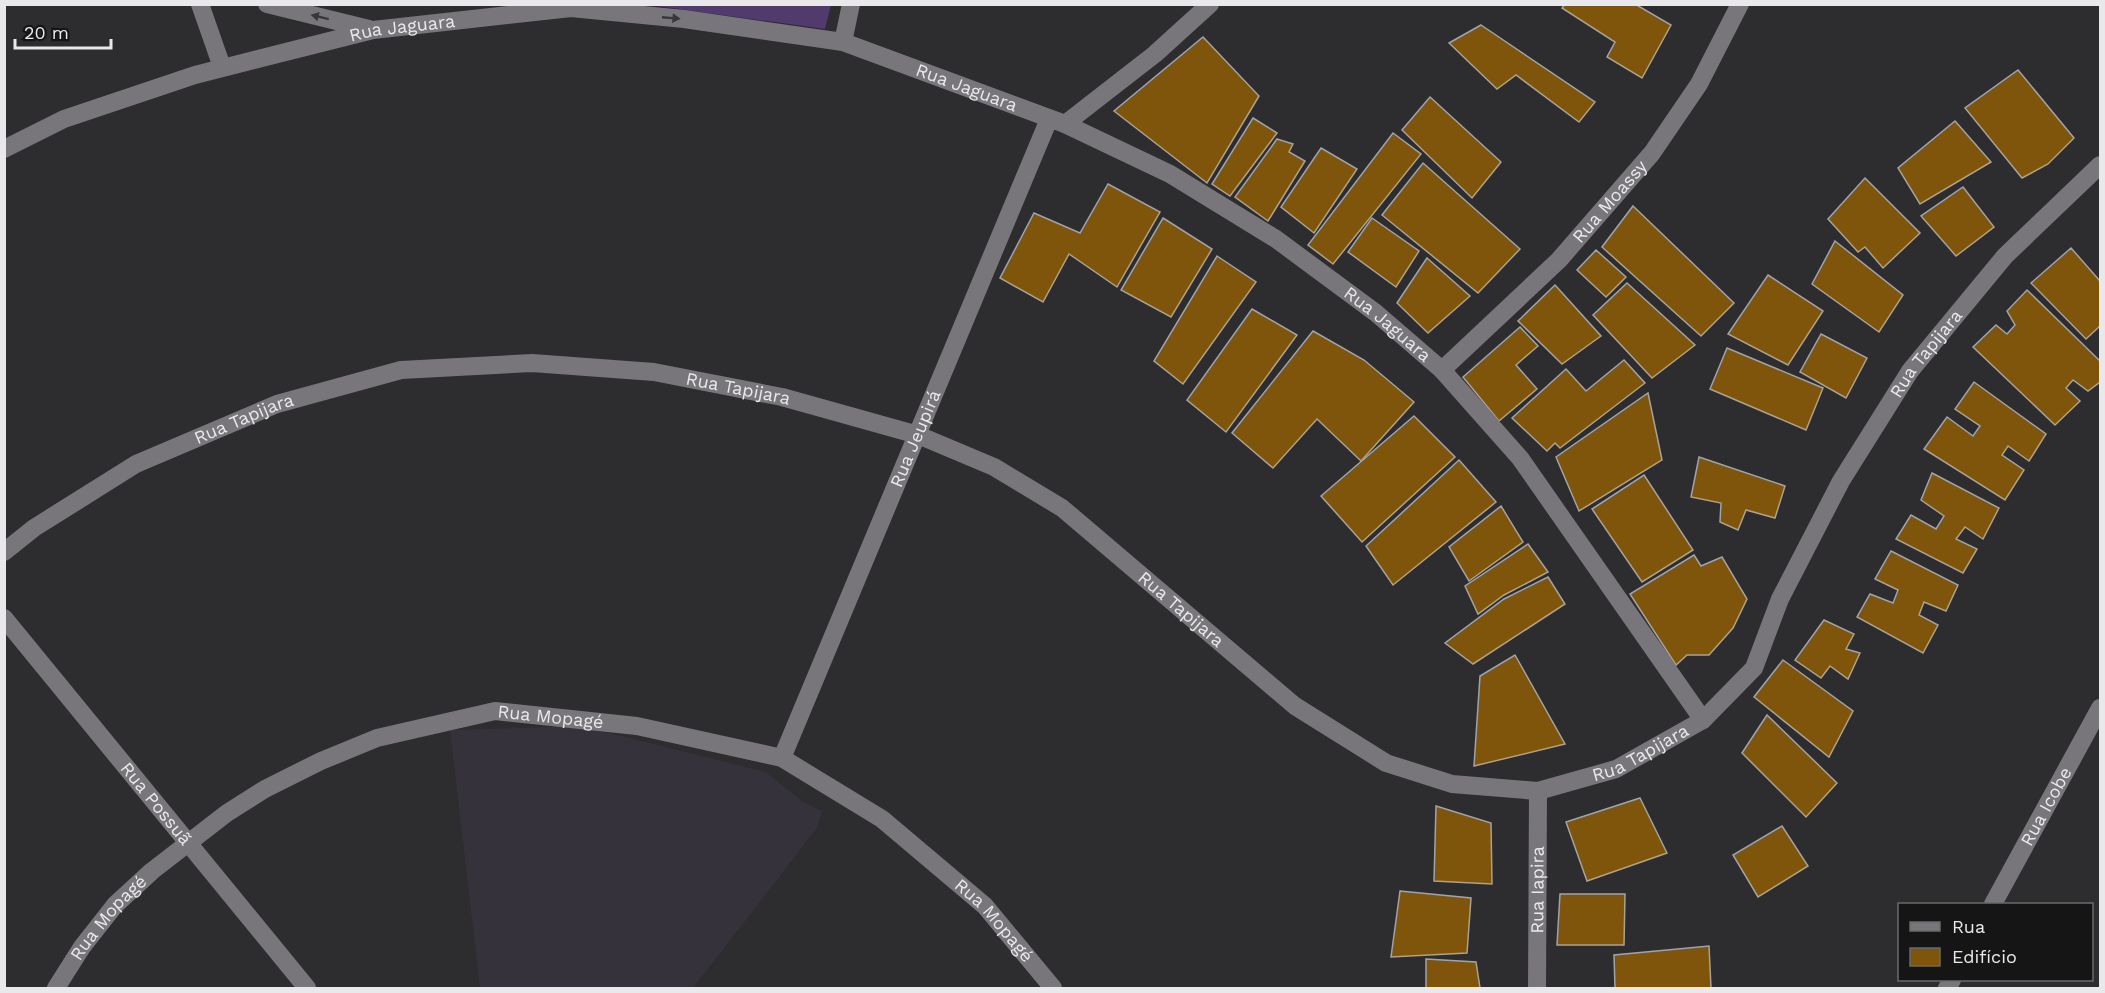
<svg xmlns="http://www.w3.org/2000/svg" width="2105" height="993" viewBox="0 0 2105 993" font-family="'Work Sans',sans-serif">
  <style>
    .built { fill: #35323b }
    .green { fill: #513a6c }
    .building { fill: #7e550a; stroke: #a6a39f; stroke-width: 1.5 }
    .lines { fill: none; stroke-linecap: round; stroke-linejoin: round }
    .minor { stroke: #78767a; stroke-width: 18 }
    .oneway { fill: #383739 }
    .labels { text-anchor: middle; stroke-width: 5; stroke-linejoin: round; paint-order: stroke }
    .street-label { font-size: 18px; fill: #e9e8eb; stroke: #151516 }
  </style>
  <rect width="100%" height="100%" fill="#2d2c2f"/>
  <!-- built -->
  <path class="built" d="M 581,726 L 766,772 L 803,802 L 822,811 L 817,828 L 693,988 L 480,988 L 450,730 Z"/>
  <!-- green -->
  <path class="green" d="M 650,5 L 831,5 L 825,29 Z"/>
  <!-- building -->
  <g class="building">
    <path d="M 1565,4 L 1635,4 L 1671,25 L 1642,78 L 1607,57 L 1615,42 L 1562,8 Z"/>
    <path d="M 1481,25 L 1595,102 L 1579,122 L 1516,75 L 1497,89 L 1449,43 Z"/>
    <path d="M 1203,37 L 1259,96 L 1207,183 L 1114,111 Z"/>
    <path d="M 2018,70 L 2074,138 L 2048,164 L 2022,178 L 1965,108 Z"/>
    <path d="M 1430,97 L 1501,162 L 1472,198 L 1402,130 Z"/>
    <path d="M 1253,118 L 1277,133 L 1230,196 L 1212,184 Z"/>
    <path d="M 1955,121 L 1991,162 L 1920,204 L 1898,168 Z"/>
    <path d="M 1393,133 L 1421,154 L 1333,264 L 1308,245 Z"/>
    <path d="M 1277,139 L 1293,144 L 1289,152 L 1305,161 L 1268,221 L 1235,197 Z"/>
    <path d="M 1321,148 L 1357,169 L 1314,233 L 1281,207 Z"/>
    <path d="M 1423,163 L 1520,249 L 1478,293 L 1382,215 Z"/>
    <path d="M 1865,178 L 1920,233 L 1883,268 L 1865,247 L 1858,252 L 1828,219 Z"/>
    <path d="M 1108,184 L 1160,212 L 1117,287 L 1069,254 L 1043,302 L 1000,278 L 1034,213 L 1080,233 Z"/>
    <path d="M 1963,187 L 1994,227 L 1956,256 L 1921,216 Z"/>
    <path d="M 1633,206 L 1734,303 L 1701,336 L 1602,247 Z"/>
    <path d="M 1163,218 L 1212,249 L 1171,317 L 1121,290 Z"/>
    <path d="M 1372,218 L 1419,251 L 1396,287 L 1348,252 Z"/>
    <path d="M 1835,241 L 1903,295 L 1879,332 L 1812,284 Z"/>
    <path d="M 2071,248 L 2100,281 L 2100,326 L 2086,339 L 2031,283 Z"/>
    <path d="M 1596,250 L 1626,277 L 1606,297 L 1577,270 Z"/>
    <path d="M 1217,256 L 1256,282 L 1183,384 L 1154,361 Z"/>
    <path d="M 1427,258 L 1470,296 L 1428,333 L 1397,303 Z"/>
    <path d="M 1768,275 L 1823,311 L 1788,365 L 1728,334 Z"/>
    <path d="M 1627,283 L 1695,345 L 1652,378 L 1593,315 Z"/>
    <path d="M 1555,285 L 1601,336 L 1562,364 L 1518,321 Z"/>
    <path d="M 2027,290 L 2100,361 L 2100,382 L 2088,391 L 2073,380 L 2066,388 L 2080,401 L 2055,425 L 1973,347 L 1996,325 L 2007,334 L 2015,325 L 2007,311 Z"/>
    <path d="M 1252,309 L 1297,335 L 1226,432 L 1187,400 Z"/>
    <path d="M 1520,327 L 1538,346 L 1516,365 L 1537,389 L 1499,421 L 1463,377 Z"/>
    <path d="M 1313,331 L 1364,360 L 1414,402 L 1361,461 L 1317,419 L 1273,468 L 1232,433 Z"/>
    <path d="M 1821,334 L 1867,358 L 1846,398 L 1800,372 Z"/>
    <path d="M 1727,348 L 1823,388 L 1806,430 L 1710,389 Z"/>
    <path d="M 1624,360 L 1645,383 L 1560,448 L 1555,443 L 1547,451 L 1512,418 L 1566,369 L 1586,391 Z"/>
    <path d="M 1974,382 L 2046,434 L 2029,461 L 2008,446 L 2002,455 L 2024,470 L 2005,500 L 1924,449 L 1947,417 L 1973,436 L 1980,426 L 1955,409 Z"/>
    <path d="M 1648,393 L 1662,460 L 1579,511 L 1556,457 Z"/>
    <path d="M 1414,416 L 1455,457 L 1362,542 L 1321,496 Z"/>
    <path d="M 1699,457 L 1785,486 L 1775,518 L 1746,510 L 1738,530 L 1720,522 L 1721,503 L 1691,497 Z"/>
    <path d="M 1459,460 L 1496,502 L 1393,585 L 1366,546 Z"/>
    <path d="M 1932,473 L 1999,508 L 1983,539 L 1965,527 L 1956,539 L 1977,549 L 1963,573 L 1896,539 L 1911,515 L 1936,529 L 1944,516 L 1921,500 Z"/>
    <path d="M 1644,475 L 1693,550 L 1642,582 L 1592,509 Z"/>
    <path d="M 1501,506 L 1523,542 L 1469,581 L 1449,547 Z"/>
    <path d="M 1528,544 L 1548,572 L 1504,595 L 1478,614 L 1465,586 Z"/>
    <path d="M 1891,551 L 1958,585 L 1946,611 L 1924,602 L 1919,615 L 1938,625 L 1923,653 L 1857,617 L 1870,594 L 1893,603 L 1898,590 L 1875,579 Z"/>
    <path d="M 1694,555 L 1701,566 L 1722,557 L 1747,599 L 1733,628 L 1709,655 L 1687,655 L 1676,665 L 1630,594 Z"/>
    <path d="M 1548,577 L 1565,604 L 1473,664 L 1445,643 L 1504,599 Z"/>
    <path d="M 1824,620 L 1854,634 L 1846,649 L 1860,653 L 1848,679 L 1830,666 L 1821,678 L 1795,660 Z"/>
    <path d="M 1515,655 L 1565,744 L 1474,766 L 1480,676 Z"/>
    <path d="M 1783,660 L 1853,711 L 1829,757 L 1754,697 Z"/>
    <path d="M 1767,715 L 1837,783 L 1806,817 L 1742,753 Z"/>
    <path d="M 1640,798 L 1667,853 L 1587,881 L 1566,822 Z"/>
    <path d="M 1436,806 L 1491,823 L 1492,884 L 1434,881 Z"/>
    <path d="M 1782,826 L 1808,866 L 1758,897 L 1733,855 Z"/>
    <path d="M 1400,891 L 1471,898 L 1467,953 L 1391,957 Z"/>
    <path d="M 1560,894 L 1625,894 L 1624,945 L 1557,945 Z"/>
    <path d="M 1709,946 L 1711,988 L 1615,988 L 1614,955 Z"/>
    <path d="M 1426,959 L 1476,962 L 1480,988 L 1426,988 Z"/>
  </g>
  <g class="lines">
    <!-- minor -->
    <g class="minor">
      <path d="M 200,4 L 222,67"/>
      <path d="M 267,4 L 369,29"/>
      <path d="M 843,42 L 851,4"/>
      <path d="M 1065,124 L 1155,54 L 1210,4"/>
      <path id="s1" d="M 4,149 L 64,119 L 195,75 L 373,30 L 571,8 L 684,19 L 843,42 L 1065,124 L 1170,174 L 1276,239 L 1376,313 L 1442,370 L 1520,458 L 1703,720"/>
      <path id="s2" d="M 1442,370 L 1559,260 L 1652,153 L 1699,84 L 1740,4"/>
      <path id="s3" d="M 4,552 L 34,528 L 136,464 L 277,404 L 401,370 L 532,363 L 654,372 L 782,397 L 918,435 L 994,467 L 1062,508 L 1295,706 L 1386,763 L 1452,784 L 1538,791 L 1616,769 L 1703,720 L 1754,668 L 1780,599 L 1841,481 L 1910,371 L 2005,256 L 2100,165"/>
      <path id="s4" d="M 4,618 L 307,988"/>
      <path id="s5" d="M 782,758 L 1049,119"/>
      <path id="s6" d="M 1993,904 L 2100,708"/>
      <path id="s7" d="M 56,988 L 82,947 L 115,905 L 152,871 L 227,813 L 265,789 L 321,761 L 377,738 L 495,711 L 637,726 L 782,758 L 882,819 L 985,906 L 1053,988"/>
      <path id="s8" d="M 1537,988 L 1538,791"/>
      <path d="M 1947,988 L 1952,980"/>
    </g>
  </g>
  <!-- one-way arrows -->
  <defs><path id="oneway-solid" d="M-6-.8H1V-3.2L6.5 0L1 3.2V.8H-6Z" transform="scale(1.5)"/></defs>
  <g class="oneway">
    <use href="#oneway-solid" transform="translate(320 17) rotate(-166)"/>
    <use href="#oneway-solid" transform="translate(671 18) rotate(5)"/>
  </g>
  <g class="labels">
    <!-- street labels -->
    <g class="street-label">
      <text dy="6" stroke="none"><textPath href="#s1" startOffset="418">Rua Jaguara</textPath></text>
      <text dy="6" stroke="none"><textPath href="#s1" startOffset="994">Rua Jaguara</textPath></text>
      <text dy="6" stroke="none"><textPath href="#s2" startOffset="238">Rua Moassy</textPath></text>
      <text dy="6" stroke="none"><textPath href="#s1" startOffset="1480">Rua Jaguara</textPath></text>
      <text dy="6" stroke="none"><textPath href="#s3" startOffset="2310">Rua Tapijara</textPath></text>
      <text dy="6" stroke="none"><textPath href="#s3" startOffset="780">Rua Tapijara</textPath></text>
      <text dy="6" stroke="none"><textPath href="#s3" startOffset="276">Rua Tapijara</textPath></text>
      <text dy="6" stroke="none"><textPath href="#s5" startOffset="346">Rua Jeupirá</textPath></text>
      <text dy="6" stroke="none"><textPath href="#s3" startOffset="1284">Rua Tapijara</textPath></text>
      <text dy="6" stroke="none"><textPath href="#s7" startOffset="592">Rua Mopagé</textPath></text>
      <text dy="6" stroke="none"><textPath href="#s3" startOffset="1806">Rua Tapijara</textPath></text>
      <text dy="6" stroke="none"><textPath href="#s4" startOffset="240">Rua Possuã</textPath></text>
      <text dy="6" stroke="none"><textPath href="#s6" startOffset="111">Rua Icobe</textPath></text>
      <text dy="6" stroke="none"><textPath href="#s8" startOffset="98">Rua Iapira</textPath></text>
      <text dy="6" stroke="none"><textPath href="#s7" startOffset="88">Rua Mopagé</textPath></text>
      <text dy="6" stroke="none"><textPath href="#s7" startOffset="1096">Rua Mopagé</textPath></text>
    </g>
  </g>
  <!-- border -->
  <rect width="2105" height="993" fill="none" stroke="#e9e8eb" stroke-width="12"/>
  <!-- legend -->
  <rect x="1898" y="903" width="195" height="78" fill="#151516" stroke="#6a696b" stroke-width="1.5"/>
  <rect x="1910" y="922" width="30" height="9" fill="#78767a" stroke="#6a696b" stroke-width="1.5"/>
  <text x="1952" y="933" font-size="18" fill="#e9e8eb">Rua</text>
  <rect x="1910" y="948" width="30" height="18" fill="#7e550a" stroke="#6a696b" stroke-width="1.5"/>
  <text x="1952" y="963" font-size="18" fill="#e9e8eb">Edifício</text>
  <!-- scale -->
  <path d="M15 39v9h96v-9" fill="none" stroke="#e9e8eb" stroke-width="3"/>
  <text x="24" y="39" font-size="18" fill="#e9e8eb" stroke="#151516" stroke-width="4.5" paint-order="stroke">20 m</text>
</svg>
